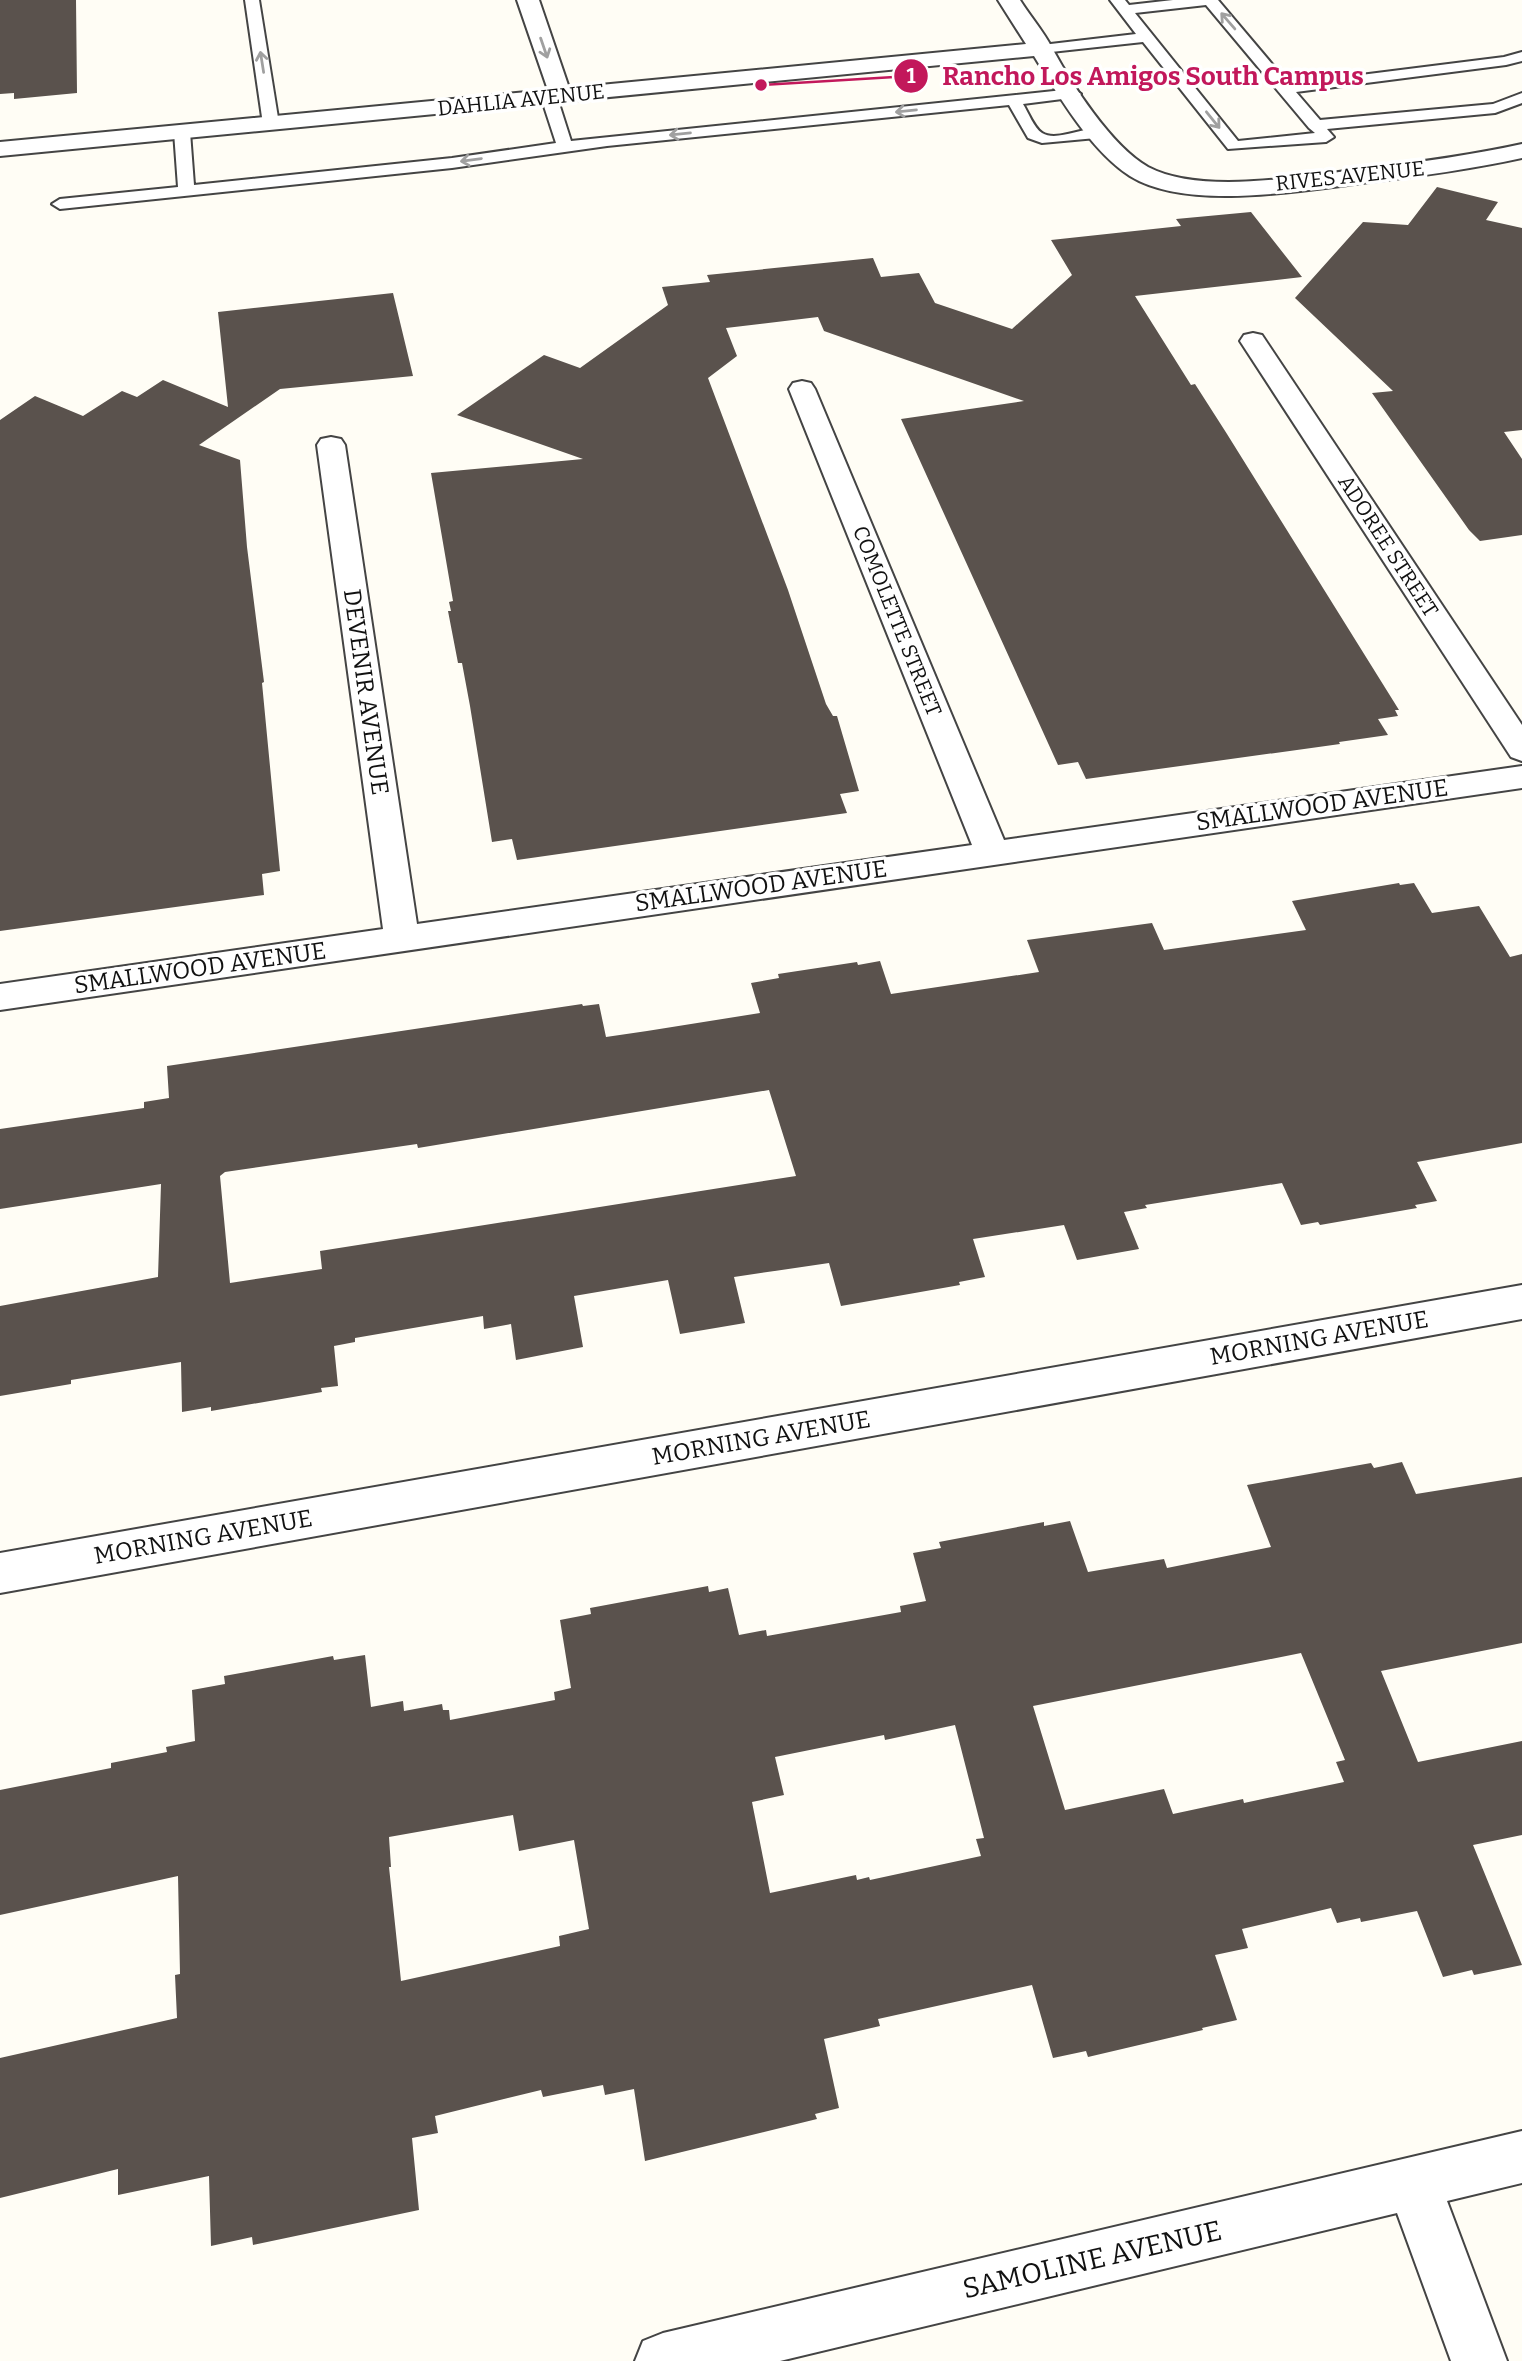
<svg xmlns="http://www.w3.org/2000/svg" width="1522" height="2361" viewBox="0 0 1522 2361" font-family="Bitter,serif">
  <style>
    .building { fill: #5a524d; fill-rule: evenodd }
    .lines { fill: none; stroke-linecap: round; stroke-linejoin: round }
    .service-casing { stroke: #444; stroke-width: 4 }
    .minor-casing { stroke: #444; stroke-width: 4 }
    .service { fill: #fff; fill-rule: evenodd }
    .minor { fill: #fff; fill-rule: evenodd }
    .oneway { stroke: #a0a0a0 }
    .labels { text-anchor: middle; stroke-width: 7; stroke-linejoin: round; paint-order: stroke }
    .far-street-label { font-size: 21px; fill: #111; stroke: #fff }
    .street-label { font-size: 24px; fill: #111; stroke: #fff }
    .near-street-label { font-size: 28px; fill: #111; stroke: #fff }
    .leader { fill: none; stroke: #c2185b; stroke-width: 2.5 }
    .callout-dot { fill: #c2185b; stroke: #fff; stroke-width: 2.5 }
    .mark-label { font-size: 21px; text-anchor: middle; font-weight: bold; fill: #fff }
    .callout-label { font-size: 26px; text-anchor: middle; font-weight: bold; fill: #c2185b; stroke: #fff; stroke-width: 7; stroke-linejoin: round; paint-order: stroke }
  </style>
  <rect width="100%" height="100%" fill="#fffdf5"/>
  <!-- building -->
  <g class="building">
    <path d="M 0,0 L 76,0 L 77,93 L 14,99 L 14,93 L 0,94 Z"/>
    <path d="M 1437,187 L 1498,202 L 1486,220 L 1522,228 L 1522,430 L 1504,432 L 1522,459 L 1522,535 L 1480,541 L 1469,530 L 1372,393 L 1393,391 L 1295,298 L 1363,222 L 1408,225 Z"/>
    <path d="M 1251,212 L 1302,277 L 1135,296 L 1191,385 L 1195,384 L 1227,434 L 1399,710 L 1395,710 L 1398,716 L 1378,719 L 1388,735 L 1339,742 L 1340,744 L 1086,779 L 1078,762 L 1058,765 L 901,419 L 1024,401 L 824,331 L 818,317 L 726,328 L 737,356 L 708,378 L 788,590 L 826,704 L 833,716 L 837,716 L 859,791 L 840,794 L 847,813 L 517,860 L 512,839 L 492,842 L 470,706 L 462,663 L 458,663 L 448,611 L 451,611 L 449,602 L 453,601 L 431,473 L 583,459 L 457,415 L 544,355 L 580,368 L 668,305 L 662,287 L 710,282 L 707,275 L 873,258 L 881,277 L 919,273 L 935,303 L 1012,329 L 1072,275 L 1051,240 L 1181,226 L 1176,219 Z"/>
    <path d="M 393,293 L 413,376 L 280,389 L 199,445 L 240,460 L 247,547 L 264,682 L 262,683 L 280,871 L 262,874 L 264,895 L 0,931 L 0,420 L 35,396 L 83,416 L 122,391 L 137,397 L 163,380 L 228,407 L 218,312 Z"/>
    <path d="M 1399,883 L 1400,885 L 1414,883 L 1432,913 L 1479,906 L 1510,957 L 1522,954 L 1522,1143 L 1417,1162 L 1437,1201 L 1415,1205 L 1417,1208 L 1320,1225 L 1318,1222 L 1301,1225 L 1282,1183 L 1145,1205 L 1147,1208 L 1124,1212 L 1139,1249 L 1077,1260 L 1064,1225 L 973,1239 L 985,1277 L 959,1282 L 960,1285 L 841,1306 L 829,1263 L 734,1277 L 745,1323 L 680,1334 L 668,1280 L 574,1296 L 583,1347 L 516,1360 L 511,1324 L 484,1329 L 483,1316 L 355,1338 L 355,1342 L 334,1346 L 338,1386 L 321,1388 L 322,1392 L 211,1411 L 211,1407 L 182,1412 L 181,1362 L 71,1380 L 71,1384 L 0,1396 L 0,1306 L 158,1277 L 161,1184 L 0,1209 L 0,1129 L 144,1108 L 144,1102 L 169,1098 L 167,1066 L 582,1004 L 583,1006 L 599,1004 L 606,1037 L 647,1031 L 760,1013 L 751,983 L 779,978 L 778,974 L 857,962 L 858,965 L 880,961 L 891,994 L 1039,972 L 1027,940 L 1152,923 L 1164,950 L 1306,930 L 1292,901 ZM 769,1090 L 796,1176 L 320,1251 L 322,1269 L 230,1283 L 220,1176 L 225,1172 L 417,1144 L 418,1148 Z"/>
    <path d="M 1402,1462 L 1416,1494 L 1522,1477 L 1522,1643 L 1381,1671 L 1418,1762 L 1522,1741 L 1522,1835 L 1473,1845 L 1522,1965 L 1474,1975 L 1472,1970 L 1443,1977 L 1417,1911 L 1361,1922 L 1360,1918 L 1337,1923 L 1331,1908 L 1242,1929 L 1248,1948 L 1215,1955 L 1237,2020 L 1202,2028 L 1203,2030 L 1088,2057 L 1086,2051 L 1053,2058 L 1032,1985 L 878,2019 L 880,2026 L 824,2039 L 839,2108 L 815,2114 L 817,2119 L 645,2161 L 634,2089 L 605,2095 L 603,2085 L 543,2097 L 541,2090 L 435,2116 L 438,2133 L 412,2138 L 419,2210 L 253,2245 L 252,2237 L 211,2246 L 209,2176 L 118,2195 L 118,2169 L 0,2198 L 0,2058 L 177,2018 L 175,1975 L 180,1974 L 178,1876 L 0,1915 L 0,1790 L 111,1768 L 111,1763 L 167,1752 L 166,1747 L 195,1741 L 192,1690 L 225,1684 L 224,1676 L 333,1656 L 334,1660 L 365,1655 L 371,1707 L 403,1701 L 404,1711 L 442,1704 L 443,1710 L 449,1710 L 450,1720 L 555,1700 L 554,1692 L 571,1688 L 560,1620 L 591,1614 L 590,1608 L 708,1586 L 709,1592 L 728,1588 L 739,1635 L 766,1630 L 767,1636 L 901,1612 L 900,1606 L 926,1601 L 913,1553 L 941,1548 L 939,1542 L 1044,1522 L 1044,1526 L 1070,1521 L 1088,1572 L 1164,1559 L 1167,1568 L 1271,1547 L 1247,1485 L 1371,1463 L 1374,1468 ZM 1301,1653 L 1345,1760 L 1336,1762 L 1344,1782 L 1244,1803 L 1243,1799 L 1173,1814 L 1164,1789 L 1065,1810 L 1033,1706 ZM 955,1725 L 984,1838 L 976,1839 L 981,1856 L 870,1880 L 869,1877 L 857,1880 L 856,1875 L 770,1893 L 752,1802 L 784,1795 L 775,1757 L 884,1735 L 885,1740 ZM 513,1815 L 519,1851 L 574,1840 L 589,1929 L 559,1936 L 560,1946 L 401,1981 L 389,1867 L 391,1867 L 389,1837 Z"/>
  </g>
  <g class="lines">
    <defs>
      <g id="service">
        <path d="M 245,0 L 259,0 L 279,124 L 271,129 L 263,124 Z"/>
        <path d="M 1110,0 L 1125,0 L 1129,5 L 1173,0 L 1218,0 L 1289,84 L 1504,57 L 1522,52 L 1522,61 L 1506,65 L 1296,92 L 1320,120 L 1493,104 L 1522,93 L 1522,103 L 1495,113 L 1327,129 L 1334,137 L 1326,142 L 1228,149 L 1143,42 L 1042,53 L 1035,49 L 1042,45 L 1136,34 ZM 1206,5 L 1309,128 L 1315,133 L 1238,141 L 1135,13 Z"/>
        <path d="M 1073,89 L 1081,94 L 1078,97 L 1023,104 C 1028,112 1034,128 1042,133 C 1060,144 1093,119 1109,134 L 1107,137 L 1042,143 L 1028,138 L 1009,105 L 607,146 L 452,168 L 60,209 L 52,204 L 60,199 L 178,187 L 174,132 L 182,127 L 190,132 L 194,185 L 452,158 L 556,143 L 541,97 L 549,92 L 557,97 L 571,141 Z"/>
      </g>
      <g id="minor">
        <path d="M 517,0 L 539,0 L 569,88 L 1026,44 L 998,0 L 1020,0 C 1030,16 1044,32 1052,48 C 1071,83 1111,146 1148,167 C 1202,196 1310,175 1369,168 C 1421,162 1472,155 1522,144 L 1522,158 C 1472,169 1421,176 1370,182 C 1305,190 1188,212 1130,176 C 1091,151 1058,95 1034,56 L 0,156 L 0,142 L 548,90 Z"/>
        <path d="M 1253,333 L 1262,335 L 1522,725 L 1522,761 L 1511,757 L 1240,341 L 1244,335 Z"/>
        <path d="M 802,381 L 811,383 L 815,389 L 1004,840 L 1522,766 L 1522,788 L 0,1010 L 0,984 L 383,929 L 317,445 L 321,439 L 331,437 L 341,439 L 345,445 L 417,924 L 972,845 L 789,389 L 793,383 Z"/>
        <path d="M 1522,1285 L 1522,1319 L 0,1593 L 0,1553 Z"/>
        <path d="M 1522,2131 L 1522,2183 L 1447,2201 L 1507,2361 L 1451,2361 L 1397,2213 L 780,2361 L 635,2361 L 643,2341 L 663,2333 Z"/>
      </g>
    </defs>
    <!-- service casing -->
    <use href="#service" class="service-casing"/>
    <!-- minor casing -->
    <use href="#minor" class="minor-casing"/>
    <!-- service -->
    <use href="#service" class="service"/>
    <!-- minor -->
    <use href="#minor" class="minor"/>
  </g>
  <!-- one-way arrows -->
  <defs><path id="oneway-shaft" d="M-6 0H5M1.5-3L5.5 0L1.5 3" fill="none" stroke-width="1.6" stroke-linecap="round" stroke-linejoin="round" transform="scale(1.75)"/></defs>
  <g class="oneway">
    <use href="#oneway-shaft" transform="translate(1228 21) rotate(-131)"/>
    <use href="#oneway-shaft" transform="translate(544 48) rotate(71)"/>
    <use href="#oneway-shaft" transform="translate(262 62) rotate(-99)"/>
    <use href="#oneway-shaft" transform="translate(906 111) rotate(174)"/>
    <use href="#oneway-shaft" transform="translate(1213 120) rotate(51)"/>
    <use href="#oneway-shaft" transform="translate(680 134) rotate(174)"/>
    <use href="#oneway-shaft" transform="translate(471 160) rotate(172)"/>
  </g>
  <g class="labels">
    <!-- far-street labels -->
    <g class="far-street-label">
      <text transform="translate(521 100) rotate(-6)" y="7">DAHLIA AVENUE</text>
      <text transform="translate(1350 176) rotate(-6)" y="7">RIVES AVENUE</text>
      <text transform="translate(1388 546) rotate(57)" y="7">ADOREE STREET</text>
      <text transform="translate(897 621) rotate(68)" y="7">COMOLETTE STREET</text>
    </g>
    <!-- street labels -->
    <g class="street-label">
      <text transform="translate(366 692) rotate(82)" y="8">DEVENIR AVENUE</text>
      <text transform="translate(1322 805) rotate(-8)" y="8">SMALLWOOD AVENUE</text>
      <text transform="translate(761 886) rotate(-8)" y="8">SMALLWOOD AVENUE</text>
      <text transform="translate(200 968) rotate(-8)" y="8">SMALLWOOD AVENUE</text>
      <text transform="translate(1319 1338) rotate(-10)" y="8">MORNING AVENUE</text>
      <text transform="translate(761 1438) rotate(-10)" y="8">MORNING AVENUE</text>
      <text transform="translate(203 1537) rotate(-10)" y="8">MORNING AVENUE</text>
    </g>
    <!-- near-street labels -->
    <g class="near-street-label">
      <text transform="translate(1092 2259) rotate(-13)" y="10">SAMOLINE AVENUE</text>
    </g>
  </g>
  <!-- callouts -->
  <path class="leader" d="M761 85L911 76"/>
  <g class="callout-dot">
    <circle cx="761" cy="85" r="7"/>
    <circle cx="911" cy="76" r="18"/>
  </g>
  <g class="mark-label">
    <text x="911" y="83">1</text>
  </g>
  <g class="callout-label">
    <text x="1153" y="85">Rancho Los Amigos South Campus</text>
  </g>
</svg>
